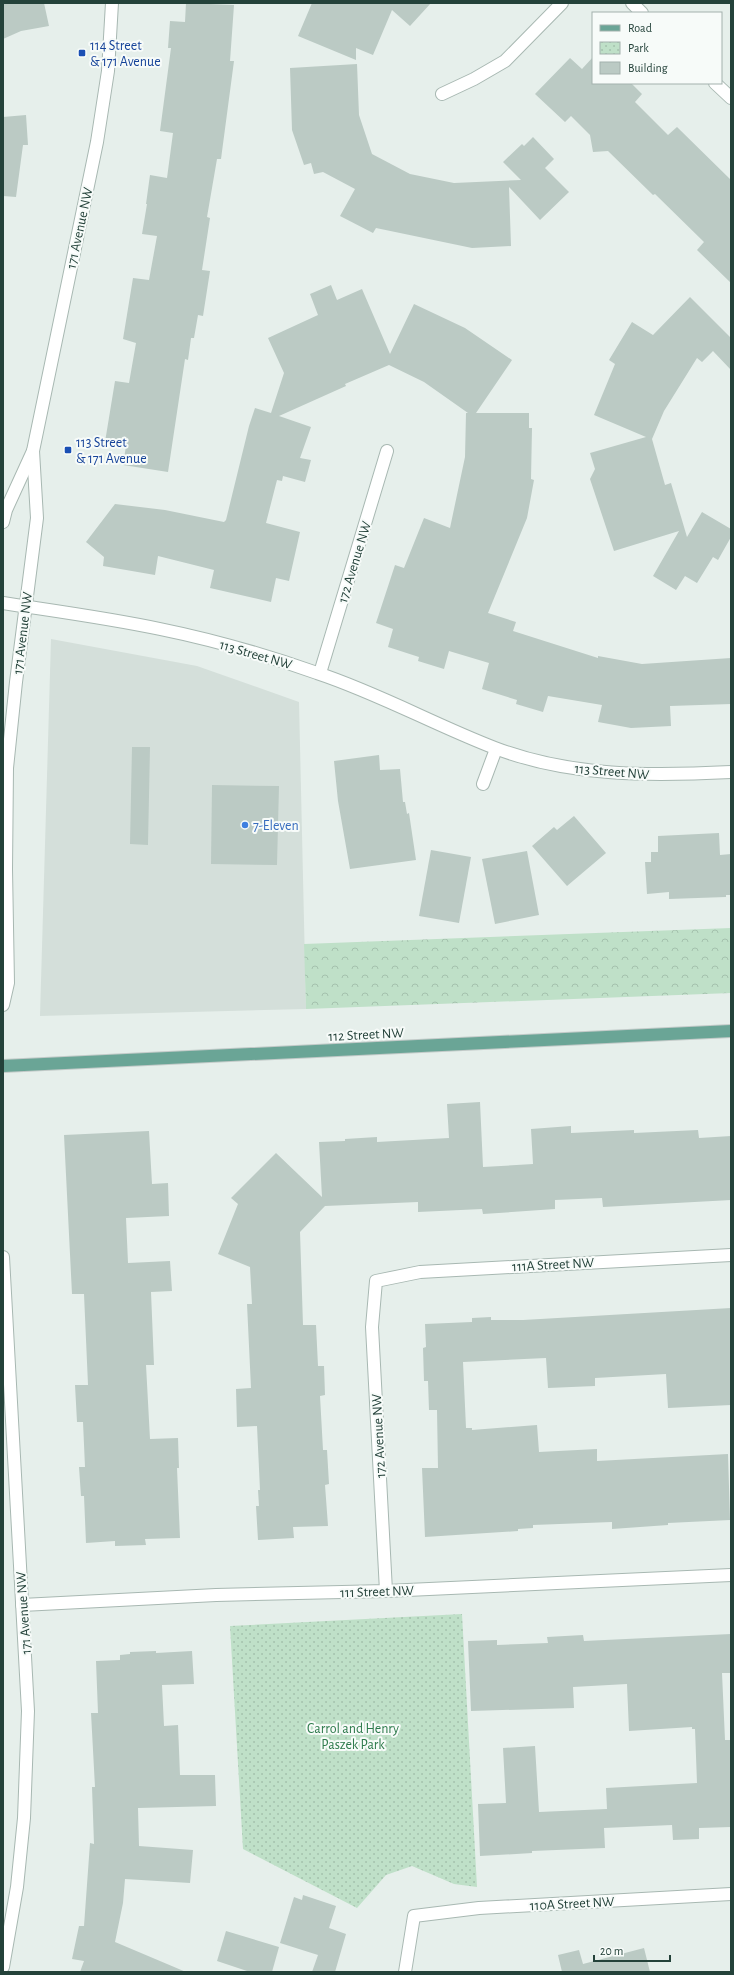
<svg xmlns="http://www.w3.org/2000/svg" width="734" height="1975" viewBox="0 0 734 1975" font-family="'Alegreya Sans',sans-serif">
  <style>
    .built { fill: #d4dfda }
    .forest { fill: url(#forest-crowns) }
    .park { fill: url(#park-dots) }
    .building { fill: #bbcac4 }
    .lines { fill: none; stroke-linecap: round; stroke-linejoin: round }
    .minor-casing { stroke: #a8b8b2; stroke-width: 14 }
    .major-casing { stroke: #c2cac8; stroke-width: 14 }
    .minor { stroke: #fff; stroke-width: 12 }
    .major { stroke: #6aa596; stroke-width: 12 }
    .transit-dot { fill: #1a4fb4; stroke: #f7fbf9; stroke-width: 1.5 }
    .shop-dot { fill: #3f7fe0; stroke: #f7fbf9; stroke-width: 1.5 }
    .labels { text-anchor: middle; stroke-width: 4; stroke-linejoin: round; paint-order: stroke }
    .transit-label { font-size: 14px; fill: #164399; stroke: #f7fbf9; text-anchor: start }
    .street-label { font-size: 14px; fill: #24423a; stroke: #f7fbf9 }
    .shop-label { font-size: 14px; fill: #366cbe; stroke: #f7fbf9; text-anchor: start }
    .park-label { font-size: 14px; fill: #2d7a4b; stroke: #f7fbf9 }
  </style>
  <defs>
    <pattern id="forest-crowns" width="20" height="18" patternUnits="userSpaceOnUse"><rect width="20" height="18" fill="#bfe0c8"/><path d="M2 6a3 3 0 1 1 6 0M12 15a3 3 0 1 1 6 0" fill="none" stroke="#a4c1ad"/></pattern>
    <pattern id="park-dots" width="8" height="8" patternUnits="userSpaceOnUse"><rect width="8" height="8" fill="#bfe0c8"/><path d="M2 2h.1M6 6h.1" fill="none" stroke="#a4c1ad" stroke-width="1.8" stroke-linecap="round"/></pattern>
  </defs>
  <rect width="100%" height="100%" fill="#e6efeb"/>
  <!-- built -->
  <path class="built" d="M 51,639 L 197,666 L 299,702 L 306,1009 L 40,1016 Z"/>
  <!-- forest -->
  <path class="forest" d="M 731,928 L 731,993 L 306,1009 L 304,944 Z"/>
  <!-- park -->
  <path class="park" d="M 462,1614 L 477,1887 L 454,1884 L 412,1866 L 386,1875 L 357,1908 L 243,1849 L 230,1626 Z"/>
  <!-- building -->
  <g class="building">
    <path d="M 3,3 L 44,3 L 49,26 L 21,31 L 3,39 Z"/>
    <path d="M 186,3 L 234,5 L 230,61 L 234,61 L 221,159 L 217,159 L 207,217 L 210,218 L 202,270 L 210,271 L 203,316 L 198,315 L 194,338 L 191,338 L 188,360 L 185,359 L 168,472 L 123,465 L 126,446 L 105,442 L 115,381 L 129,383 L 136,343 L 123,339 L 133,278 L 149,280 L 157,236 L 142,234 L 147,204 L 146,204 L 150,175 L 167,178 L 173,133 L 160,131 L 171,48 L 168,48 L 170,21 L 185,22 Z"/>
    <path d="M 312,3 L 431,3 L 410,26 L 392,10 L 373,55 L 356,48 L 356,60 L 298,36 Z"/>
    <path d="M 593,57 L 593,83 L 631,83 L 642,94 L 635,102 L 668,135 L 677,127 L 731,180 L 731,283 L 697,250 L 704,242 L 655,194 L 653,195 L 608,151 L 593,152 L 590,135 L 571,116 L 565,122 L 535,94 L 570,58 L 582,69 Z"/>
    <path d="M 357,64 L 359,115 L 372,154 L 410,174 L 454,183 L 521,180 L 503,162 L 522,144 L 524,146 L 533,137 L 554,159 L 545,168 L 569,192 L 540,220 L 509,187 L 511,246 L 472,248 L 376,228 L 373,233 L 340,216 L 355,189 L 323,172 L 314,174 L 311,163 L 304,165 L 292,130 L 290,68 Z"/>
    <path d="M 26,115 L 28,145 L 23,145 L 16,197 L 3,196 L 3,117 Z"/>
    <path d="M 331,285 L 337,300 L 362,289 L 390,354 L 414,304 L 465,328 L 512,360 L 476,413 L 529,413 L 529,428 L 532,428 L 531,479 L 534,480 L 527,518 L 488,613 L 516,622 L 513,631 L 598,658 L 598,656 L 642,664 L 731,658 L 731,704 L 670,706 L 671,726 L 631,728 L 598,722 L 602,705 L 548,696 L 543,712 L 516,704 L 517,700 L 482,689 L 489,663 L 449,651 L 444,669 L 418,661 L 419,657 L 388,647 L 393,629 L 376,623 L 395,565 L 404,568 L 424,518 L 450,528 L 465,457 L 466,413 L 468,413 L 424,382 L 389,365 L 345,384 L 346,386 L 279,416 L 311,427 L 300,458 L 311,460 L 305,482 L 283,476 L 282,481 L 277,480 L 266,523 L 300,532 L 289,581 L 276,578 L 271,602 L 210,588 L 214,570 L 158,556 L 155,575 L 103,566 L 104,557 L 86,542 L 115,504 L 165,510 L 224,522 L 226,520 L 249,426 L 255,408 L 271,413 L 284,373 L 268,338 L 318,315 L 310,294 Z"/>
    <path d="M 690,297 L 731,338 L 731,370 L 713,351 L 702,362 L 697,358 L 664,411 L 652,439 L 665,485 L 671,483 L 687,537 L 702,512 L 731,529 L 731,537 L 718,560 L 713,557 L 697,583 L 685,576 L 676,590 L 653,576 L 679,531 L 614,551 L 590,479 L 595,469 L 590,453 L 646,437 L 594,415 L 615,364 L 609,360 L 632,322 L 653,335 Z"/>
    <path d="M 132,747 L 150,747 L 148,845 L 130,844 Z"/>
    <path d="M 379,755 L 380,770 L 400,769 L 403,802 L 405,802 L 407,814 L 409,813 L 416,860 L 350,869 L 338,801 L 334,761 Z"/>
    <path d="M 212,785 L 279,786 L 277,865 L 211,864 Z"/>
    <path d="M 574,816 L 606,853 L 567,886 L 532,846 L 554,827 L 557,830 Z"/>
    <path d="M 719,833 L 720,855 L 731,854 L 731,895 L 726,895 L 726,897 L 669,899 L 669,892 L 647,894 L 645,862 L 651,862 L 651,852 L 658,852 L 658,836 Z"/>
    <path d="M 431,850 L 471,857 L 459,923 L 419,916 Z"/>
    <path d="M 527,851 L 539,915 L 495,924 L 482,859 Z"/>
    <path d="M 480,1102 L 483,1167 L 533,1164 L 531,1129 L 571,1126 L 571,1133 L 634,1130 L 634,1133 L 698,1130 L 699,1138 L 731,1136 L 731,1200 L 603,1207 L 602,1198 L 555,1200 L 555,1209 L 483,1214 L 482,1209 L 418,1212 L 418,1202 L 325,1206 L 300,1232 L 303,1325 L 316,1325 L 318,1366 L 324,1366 L 325,1395 L 320,1396 L 323,1450 L 327,1450 L 329,1484 L 325,1485 L 328,1526 L 293,1527 L 294,1538 L 258,1540 L 256,1506 L 259,1506 L 258,1490 L 260,1490 L 257,1426 L 237,1427 L 236,1389 L 251,1388 L 247,1304 L 252,1304 L 250,1267 L 218,1254 L 238,1204 L 231,1198 L 276,1153 L 322,1197 L 319,1142 L 345,1141 L 345,1139 L 377,1137 L 377,1142 L 449,1138 L 447,1104 Z"/>
    <path d="M 149,1131 L 152,1184 L 168,1183 L 169,1216 L 126,1218 L 128,1263 L 170,1261 L 172,1291 L 151,1292 L 154,1365 L 146,1365 L 150,1439 L 178,1438 L 179,1468 L 177,1468 L 180,1538 L 145,1539 L 146,1545 L 115,1546 L 115,1541 L 86,1543 L 84,1496 L 81,1496 L 79,1467 L 85,1467 L 83,1422 L 77,1422 L 75,1385 L 88,1385 L 84,1294 L 72,1294 L 64,1135 Z"/>
    <path d="M 731,1308 L 731,1405 L 668,1408 L 666,1374 L 595,1378 L 595,1386 L 548,1388 L 546,1358 L 463,1362 L 466,1428 L 472,1428 L 472,1430 L 537,1425 L 539,1452 L 597,1449 L 597,1461 L 728,1454 L 730,1520 L 668,1523 L 668,1525 L 612,1529 L 612,1522 L 533,1525 L 533,1528 L 518,1529 L 518,1531 L 425,1537 L 422,1468 L 438,1468 L 437,1410 L 429,1410 L 428,1381 L 424,1381 L 423,1348 L 426,1347 L 425,1324 L 472,1322 L 472,1318 L 491,1317 L 491,1320 L 523,1320 Z"/>
    <path d="M 731,1634 L 731,1673 L 722,1673 L 725,1740 L 731,1740 L 731,1827 L 699,1828 L 699,1839 L 673,1840 L 672,1825 L 604,1828 L 605,1848 L 532,1851 L 532,1853 L 480,1856 L 478,1804 L 506,1803 L 503,1748 L 535,1746 L 539,1812 L 607,1809 L 606,1788 L 697,1783 L 695,1729 L 692,1729 L 692,1727 L 629,1731 L 627,1684 L 573,1687 L 574,1708 L 471,1711 L 468,1641 L 497,1640 L 497,1645 L 548,1643 L 547,1637 L 583,1635 L 584,1641 Z"/>
    <path d="M 156,1651 L 156,1653 L 192,1651 L 194,1684 L 162,1685 L 164,1726 L 178,1725 L 180,1775 L 215,1775 L 216,1806 L 138,1808 L 139,1846 L 193,1850 L 190,1883 L 125,1879 L 123,1903 L 115,1942 L 186,1972 L 80,1972 L 84,1961 L 72,1959 L 79,1926 L 84,1926 L 90,1843 L 94,1844 L 92,1787 L 95,1787 L 91,1713 L 98,1713 L 96,1661 L 120,1660 L 120,1655 L 130,1654 L 130,1652 Z"/>
    <path d="M 303,1895 L 336,1906 L 329,1928 L 346,1934 L 335,1972 L 312,1972 L 318,1955 L 280,1943 L 294,1897 L 302,1900 Z"/>
    <path d="M 226,1931 L 279,1947 L 272,1972 L 250,1972 L 217,1961 Z"/>
    <path d="M 644,1948 L 650,1972 L 562,1972 L 558,1955 L 579,1950 L 583,1964 Z"/>
  </g>
  <g class="lines">
    <defs>
      <g id="minor">
        <path d="M 632,3 L 642,13"/>
        <path d="M 715,83 L 731,98"/>
        <path d="M 442,94 L 474,79 L 505,61 L 562,3"/>
        <path d="M 3,522 L 6,510 L 33,451 L 97,142 L 108,71 L 112,3"/>
        <path d="M 3,603 C 55,611 108,618 160,629 C 214,640 266,655 317,673 C 378,693 435,725 495,748 C 571,777 651,776 731,772"/>
        <path d="M 320,673 L 387,451"/>
        <path d="M 483,784 L 496,749"/>
        <path d="M 3,1005 L 8,983 L 6,869 L 7,768 L 16,682 L 37,518 L 33,451"/>
        <path d="M 3,1257 L 28,1711 L 24,1818 L 17,1887 L 3,1967"/>
        <path d="M 386,1591 L 372,1327 L 376,1281 L 420,1272 L 731,1255"/>
        <path d="M 22,1605 L 216,1595 L 386,1591 L 731,1575"/>
        <path d="M 405,1972 L 414,1916 L 479,1908 L 731,1894"/>
      </g>
      <path id="major" d="M 3,1066 L 731,1031"/>
    </defs>
    <!-- minor casing -->
    <use href="#minor" class="minor-casing"/>
    <!-- major casing -->
    <use href="#major" class="major-casing"/>
    <!-- minor -->
    <use href="#minor" class="minor"/>
    <!-- major -->
    <use href="#major" class="major"/>
  </g>
  <!-- markers -->
  <g class="transit-dot">
    <rect x="78" y="49" width="8" height="8" rx="2"/>
    <rect x="64" y="446" width="8" height="8" rx="2"/>
  </g>
  <circle class="shop-dot" cx="245" cy="825" r="4"/>
  <g class="labels">
    <!-- transit labels -->
    <g class="transit-label">
      <text x="90" y="50">114 Street<tspan x="90" dy="16">&amp; 171 Avenue</tspan></text>
      <text x="76" y="447">113 Street<tspan x="76" dy="16">&amp; 171 Avenue</tspan></text>
    </g>
    <!-- street labels -->
    <g class="street-label">
      <text transform="translate(79 228) rotate(-78)" y="5">171 Avenue NW</text>
      <text transform="translate(354 562) rotate(-73)" y="5">172 Avenue NW</text>
      <text transform="translate(22 633) rotate(-83)" y="5">171 Avenue NW</text>
      <text transform="translate(256 654) rotate(16)" y="5">113 Street NW</text>
      <text transform="translate(612 771) rotate(5)" y="5">113 Street NW</text>
      <text transform="translate(366 1034) rotate(-3)" y="5">112 Street NW</text>
      <text transform="translate(553 1264) rotate(-3)" y="5">111A Street NW</text>
      <text transform="translate(378 1436) rotate(-93)" y="5">172 Avenue NW</text>
      <text transform="translate(377 1591) rotate(-2)" y="5">111 Street NW</text>
      <text transform="translate(23 1613) rotate(-94)" y="5">171 Avenue NW</text>
      <text transform="translate(572 1903) rotate(-3)" y="5">110A Street NW</text>
    </g>
    <!-- shop labels -->
    <g class="shop-label">
      <text x="253" y="830">7-Eleven</text>
    </g>
    <!-- park labels -->
    <g class="park-label">
      <text x="353" y="1733">Carrol and Henry<tspan x="353" dy="16">Paszek Park</tspan></text>
    </g>
  </g>
  <!-- border -->
  <rect width="734" height="1975" fill="none" stroke="#24423a" stroke-width="8"/>
  <!-- legend -->
  <rect x="592" y="12" width="130" height="72" fill="#f7fbf9" stroke="#a3b1ad"/>
  <rect x="600" y="25" width="20" height="6" fill="#6aa596" stroke="#a3b1ad"/>
  <text x="628" y="32" font-size="12" fill="#24423a">Road</text>
  <rect x="600" y="42" width="20" height="12" fill="url(#park-dots)" stroke="#a3b1ad"/>
  <text x="628" y="52" font-size="12" fill="#24423a">Park</text>
  <rect x="600" y="62" width="20" height="12" fill="#bbcac4" stroke="#a3b1ad"/>
  <text x="628" y="72" font-size="12" fill="#24423a">Building</text>
  <!-- scale -->
  <path d="M594 1955v6h76v-6" fill="none" stroke="#24423a" stroke-width="2"/>
  <text x="600" y="1955" font-size="12" fill="#24423a" stroke="#f7fbf9" stroke-width="3" paint-order="stroke">20 m</text>
</svg>
